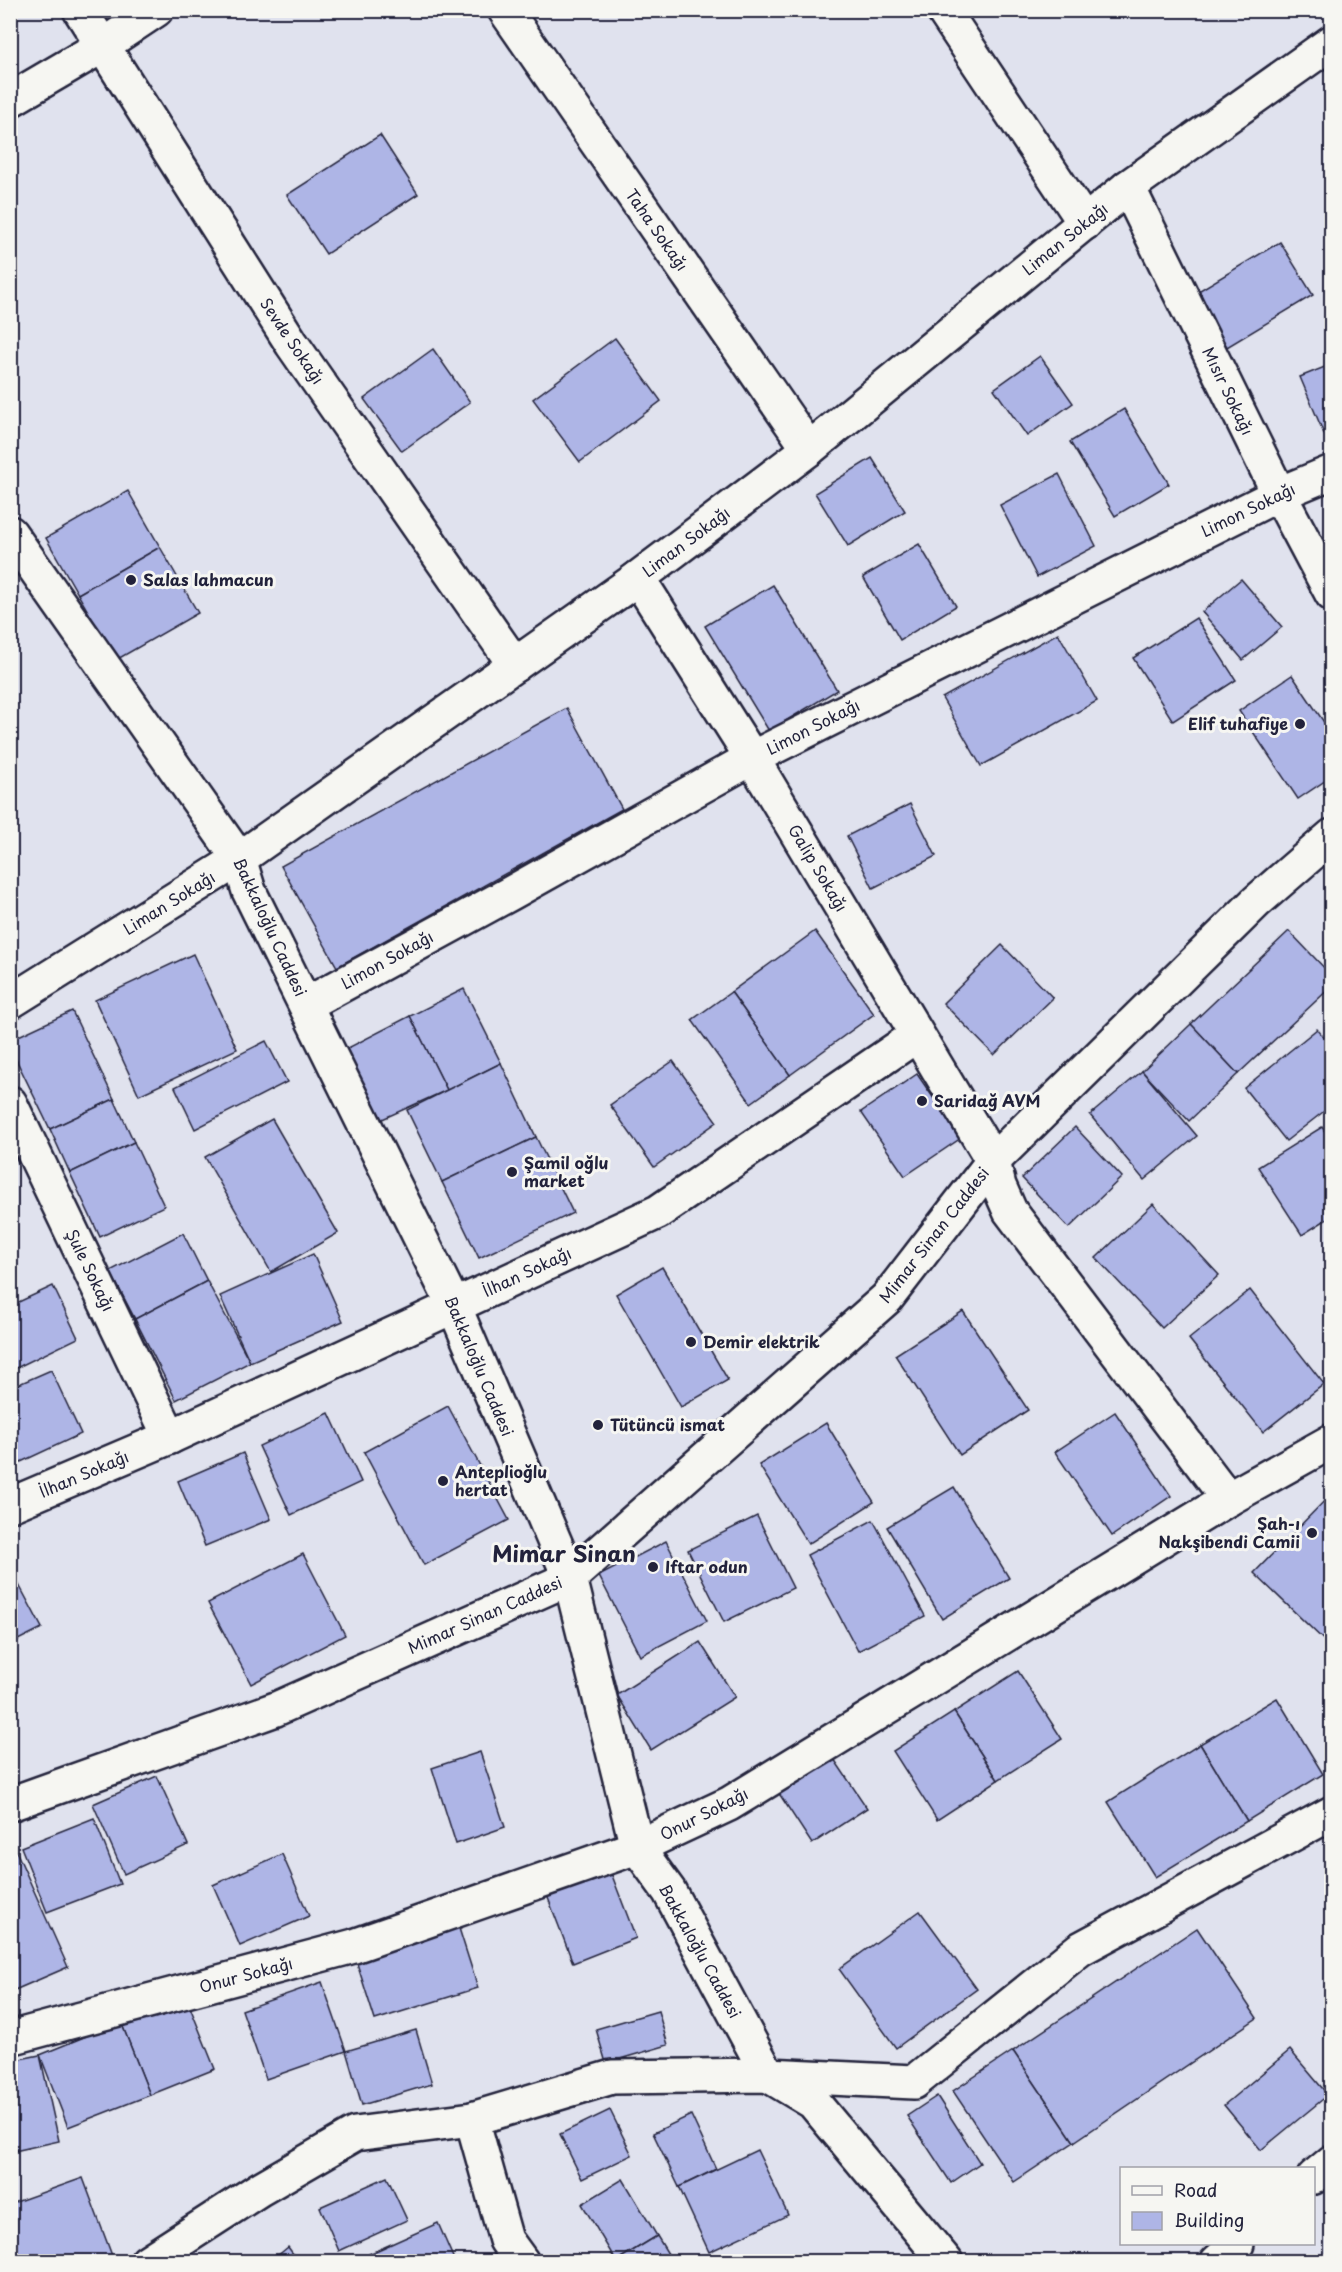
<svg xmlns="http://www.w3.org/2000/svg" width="1342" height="2272" viewBox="0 0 1342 2272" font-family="'Playpen Sans',sans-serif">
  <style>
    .building { fill: #aeb5e6; stroke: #22223b; stroke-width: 1.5 }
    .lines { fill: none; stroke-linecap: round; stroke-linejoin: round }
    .minor-casing { stroke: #22223b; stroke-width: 38 }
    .tertiary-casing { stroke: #22223b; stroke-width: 38 }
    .minor { stroke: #f6f6f2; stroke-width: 33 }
    .tertiary { stroke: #f6f6f2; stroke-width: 33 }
    .poi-dot { fill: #22223b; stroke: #f6f6f2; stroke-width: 2 }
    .labels { text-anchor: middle; stroke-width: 6; stroke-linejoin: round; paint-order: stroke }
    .street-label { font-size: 16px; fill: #22223b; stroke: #f6f6f2 }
    .poi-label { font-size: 16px; font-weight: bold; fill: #22223b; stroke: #f6f6f2; text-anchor: start }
    .district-label { font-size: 22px; font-weight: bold; fill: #22223b; stroke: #f6f6f2 }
  </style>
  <rect width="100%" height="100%" fill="#e0e2ee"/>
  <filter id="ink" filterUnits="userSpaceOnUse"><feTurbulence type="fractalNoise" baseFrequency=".0167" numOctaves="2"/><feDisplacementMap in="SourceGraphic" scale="12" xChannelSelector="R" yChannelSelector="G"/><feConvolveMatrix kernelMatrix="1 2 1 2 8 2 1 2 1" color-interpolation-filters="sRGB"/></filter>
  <g filter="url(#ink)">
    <!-- building -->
    <g class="building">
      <path d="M 380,135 L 418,194 L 326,254 L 287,195 Z"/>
      <path d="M 1280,242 L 1313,295 L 1227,347 L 1195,293 Z"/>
      <path d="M 615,338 L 661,401 L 580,462 L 533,399 Z"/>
      <path d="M 433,349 L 470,402 L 402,451 L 364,399 Z"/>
      <path d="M 1040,356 L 1073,403 L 1027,436 L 994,389 Z"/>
      <path d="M 1332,364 L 1332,448 L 1330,448 L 1300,377 Z"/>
      <path d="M 1124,409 L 1169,484 L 1115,516 L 1070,442 Z"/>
      <path d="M 872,458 L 905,511 L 848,546 L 815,493 Z"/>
      <path d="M 1059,474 L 1096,546 L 1037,577 L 1000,505 Z"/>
      <path d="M 128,491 L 160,547 L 78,594 L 46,538 Z"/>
      <path d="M 919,544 L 956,606 L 900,640 L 863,577 Z"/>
      <path d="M 160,547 L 198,613 L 116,660 L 78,594 Z"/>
      <path d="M 1241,579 L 1282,627 L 1243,660 L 1202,612 Z"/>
      <path d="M 773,585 L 837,690 L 769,731 L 705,626 Z"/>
      <path d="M 1196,618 L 1236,680 L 1173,721 L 1133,658 Z"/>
      <path d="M 1058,633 L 1097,701 L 981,766 L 942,698 Z"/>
      <path d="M 1292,675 L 1332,734 L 1332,776 L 1298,799 L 1239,711 Z"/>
      <path d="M 567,708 L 622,809 L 337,967 L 281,866 Z"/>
      <path d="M 910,804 L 936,856 L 873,888 L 847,836 Z"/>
      <path d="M 815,931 L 874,1014 L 790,1075 L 731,992 Z"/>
      <path d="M 1289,931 L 1332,976 L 1332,986 L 1238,1074 L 1191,1024 Z"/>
      <path d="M 1002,945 L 1053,998 L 994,1055 L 943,1003 Z"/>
      <path d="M 193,954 L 237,1049 L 139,1095 L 95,1000 Z"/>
      <path d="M 464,989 L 501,1063 L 447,1090 L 410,1016 Z"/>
      <path d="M 731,992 L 790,1075 L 751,1103 L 692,1020 Z"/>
      <path d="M 72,1011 L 114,1099 L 50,1129 L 10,1047 L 10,1040 Z"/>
      <path d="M 410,1016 L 447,1090 L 378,1121 L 344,1050 Z"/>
      <path d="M 1191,1024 L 1238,1074 L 1189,1121 L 1142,1071 Z"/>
      <path d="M 1317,1029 L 1332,1047 L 1332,1105 L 1286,1141 L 1244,1088 Z"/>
      <path d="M 266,1041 L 287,1082 L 195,1129 L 175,1087 Z"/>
      <path d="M 673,1061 L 717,1122 L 654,1167 L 610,1105 Z"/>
      <path d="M 501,1063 L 536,1137 L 442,1182 L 407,1110 Z"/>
      <path d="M 1142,1071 L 1197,1136 L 1144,1180 L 1090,1115 Z"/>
      <path d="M 917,1074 L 961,1138 L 905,1176 L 861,1112 Z"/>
      <path d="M 114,1099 L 134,1142 L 70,1173 L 50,1129 Z"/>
      <path d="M 272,1119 L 338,1233 L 271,1272 L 205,1157 Z"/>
      <path d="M 1075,1127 L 1122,1177 L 1069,1228 L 1022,1178 Z"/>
      <path d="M 1322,1127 L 1332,1142 L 1332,1216 L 1302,1235 L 1258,1167 Z"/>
      <path d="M 536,1137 L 573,1213 L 479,1258 L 442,1182 Z"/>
      <path d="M 134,1142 L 164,1206 L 100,1237 L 70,1173 Z"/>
      <path d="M 1153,1204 L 1219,1275 L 1162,1328 L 1096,1258 Z"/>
      <path d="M 183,1233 L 207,1281 L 135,1319 L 110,1271 Z"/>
      <path d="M 313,1254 L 343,1321 L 250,1362 L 220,1296 Z"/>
      <path d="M 662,1267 L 728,1380 L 681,1407 L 616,1294 Z"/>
      <path d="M 207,1281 L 250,1362 L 176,1400 L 135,1319 Z"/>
      <path d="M 53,1286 L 78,1338 L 14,1369 L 10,1362 L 10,1306 Z"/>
      <path d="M 1250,1290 L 1324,1384 L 1263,1432 L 1189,1339 Z"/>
      <path d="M 963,1311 L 1028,1410 L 960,1455 L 895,1355 Z"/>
      <path d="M 51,1370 L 81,1434 L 10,1467 L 10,1388 Z"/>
      <path d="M 448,1406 L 509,1520 L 424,1565 L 364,1452 Z"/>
      <path d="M 1115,1412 L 1171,1496 L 1112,1536 L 1055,1452 Z"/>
      <path d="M 329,1413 L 361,1482 L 291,1515 L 259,1446 Z"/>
      <path d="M 826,1423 L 874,1502 L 808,1544 L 759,1465 Z"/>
      <path d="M 243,1453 L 271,1519 L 205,1546 L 178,1481 Z"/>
      <path d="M 954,1487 L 1009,1578 L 942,1619 L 887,1527 Z"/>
      <path d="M 1332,1493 L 1332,1648 L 1254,1573 Z"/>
      <path d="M 757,1516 L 793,1588 L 724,1622 L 688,1550 Z"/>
      <path d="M 873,1520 L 925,1616 L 858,1651 L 807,1555 Z"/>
      <path d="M 666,1541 L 707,1621 L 640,1656 L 599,1576 Z"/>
      <path d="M 303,1554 L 345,1635 L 251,1684 L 208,1603 Z"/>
      <path d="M 10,1568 L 42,1628 L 10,1644 Z"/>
      <path d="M 700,1642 L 735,1697 L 651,1750 L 617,1695 Z"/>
      <path d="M 1018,1671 L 1062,1739 L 998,1780 L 954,1712 Z"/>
      <path d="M 1277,1698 L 1323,1774 L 1247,1821 L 1200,1744 Z"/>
      <path d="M 954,1712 L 998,1780 L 937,1820 L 893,1751 Z"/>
      <path d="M 1200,1744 L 1247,1821 L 1155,1877 L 1108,1802 Z"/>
      <path d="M 480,1752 L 505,1827 L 456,1844 L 432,1768 Z"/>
      <path d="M 832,1756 L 867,1808 L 812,1844 L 778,1792 Z"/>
      <path d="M 157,1776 L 188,1845 L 124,1874 L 93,1804 Z"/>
      <path d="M 94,1818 L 120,1884 L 47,1912 L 21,1847 Z"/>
      <path d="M 13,1844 L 68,1967 L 10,1992 L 10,1845 Z"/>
      <path d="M 282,1854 L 309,1916 L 240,1946 L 213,1885 Z"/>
      <path d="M 608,1865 L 636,1938 L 573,1963 L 545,1890 Z"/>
      <path d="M 920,1911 L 977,1989 L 896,2048 L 839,1969 Z"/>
      <path d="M 457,1922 L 478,1988 L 375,2020 L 354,1954 Z"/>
      <path d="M 1197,1928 L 1257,2018 L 1074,2142 L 1013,2051 Z"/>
      <path d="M 322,1982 L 346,2051 L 266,2079 L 242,2010 Z"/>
      <path d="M 186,1997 L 215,2069 L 150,2095 L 121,2022 Z"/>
      <path d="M 658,2011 L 668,2045 L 606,2063 L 596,2029 Z"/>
      <path d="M 121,2022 L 150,2095 L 68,2127 L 40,2055 Z"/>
      <path d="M 416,2030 L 432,2084 L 362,2105 L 346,2051 Z"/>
      <path d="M 1290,2050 L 1328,2095 L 1261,2150 L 1224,2105 Z"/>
      <path d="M 1013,2051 L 1074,2142 L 1014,2182 L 953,2091 Z"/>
      <path d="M 40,2055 L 59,2141 L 10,2152 L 10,2061 Z"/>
      <path d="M 937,2096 L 980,2163 L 951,2183 L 907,2116 Z"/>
      <path d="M 610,2110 L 632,2155 L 582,2179 L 560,2134 Z"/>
      <path d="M 691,2115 L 716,2169 L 679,2187 L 653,2133 Z"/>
      <path d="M 757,2150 L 788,2215 L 709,2252 L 679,2187 Z"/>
      <path d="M 387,2177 L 407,2220 L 339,2251 L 320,2207 Z"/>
      <path d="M 83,2178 L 114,2261 L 21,2262 L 10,2233 L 10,2204 Z"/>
      <path d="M 623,2179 L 657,2236 L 616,2261 L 582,2204 Z"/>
      <path d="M 438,2223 L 455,2262 L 372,2262 L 369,2254 Z"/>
      <path d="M 657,2236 L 673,2262 L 617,2262 L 616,2261 Z"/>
      <path d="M 288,2247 L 299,2262 L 270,2262 Z"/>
    </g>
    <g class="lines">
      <defs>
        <g id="minor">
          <path d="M 80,10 L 292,344 L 515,665"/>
          <path d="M 505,10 L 809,449"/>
          <path d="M 943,10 L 1085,223"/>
          <path d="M 10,100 L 102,46 L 156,10"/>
          <path d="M 1128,187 L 1279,494 L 1332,594"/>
          <path d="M 10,533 L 239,859 L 249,891 L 454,1306 L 570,1578 L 637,1847 L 669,1891 L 768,2075 L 813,2102 L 946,2262"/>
          <path d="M 638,578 L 752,758 L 993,1161 L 999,1186 L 1010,1211 L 1228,1499"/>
          <path d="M 10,1002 L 239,859 L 638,578 L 809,449 L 1128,187 L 1332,42"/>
          <path d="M 307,1004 L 511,893 L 752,758 L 1279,494 L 1332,472"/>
          <path d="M 10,1103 L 170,1437"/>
          <path d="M 10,1505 L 170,1437 L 658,1212 L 917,1035"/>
          <path d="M 10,2038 L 354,1946 L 637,1847 L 729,1804 L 1228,1499 L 1332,1441"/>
          <path d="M 472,2119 L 506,2240 L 522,2262"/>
          <path d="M 1314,2177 L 1332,2162"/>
          <path d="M 147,2262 L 260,2189 L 355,2134 L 472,2119 L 612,2077 L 768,2075 L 914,2082 L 1080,1949 L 1332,1813"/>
          <path d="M 1217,2262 L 1237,2244"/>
        </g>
        <path id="tertiary" d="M 10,1804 L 276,1709 L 570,1578 L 887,1298 L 993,1161 L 1256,902 L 1332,836"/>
      </defs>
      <!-- minor casing -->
      <use href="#minor" class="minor-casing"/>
      <!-- tertiary casing -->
      <use href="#tertiary" class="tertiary-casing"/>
      <!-- minor -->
      <use href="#minor" class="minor"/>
      <!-- tertiary -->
      <use href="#tertiary" class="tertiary"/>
    </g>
  </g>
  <!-- markers -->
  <g class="poi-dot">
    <circle cx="131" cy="580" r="6"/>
    <circle cx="1300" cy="724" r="6"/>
    <circle cx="922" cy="1101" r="6"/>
    <circle cx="512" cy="1172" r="6"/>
    <circle cx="691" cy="1342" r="6"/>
    <circle cx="598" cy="1425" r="6"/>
    <circle cx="443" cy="1481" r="6"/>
    <circle cx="1312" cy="1533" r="6"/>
    <circle cx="653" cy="1567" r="6"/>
  </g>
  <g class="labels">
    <!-- street labels -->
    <g class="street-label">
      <text transform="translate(657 230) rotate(55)" y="6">Taha Sokağı</text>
      <text transform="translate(1065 239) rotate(-39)" y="6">Liman Sokağı</text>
      <text transform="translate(292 341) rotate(56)" y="6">Sevde Sokağı</text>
      <text transform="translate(1228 391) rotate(64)" y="6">Mısır Sokağı</text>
      <text transform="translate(1248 510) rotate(-26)" y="6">Limon Sokağı</text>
      <text transform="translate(686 542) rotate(-37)" y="6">Liman Sokağı</text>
      <text transform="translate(813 727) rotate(-27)" y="6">Limon Sokağı</text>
      <text transform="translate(818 868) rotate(59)" y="6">Galip Sokağı</text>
      <text transform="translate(169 903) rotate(-32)" y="6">Liman Sokağı</text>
      <text transform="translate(270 927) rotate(65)" y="6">Bakkaloğlu Caddesi</text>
      <text transform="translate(387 960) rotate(-29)" y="6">Limon Sokağı</text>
      <text transform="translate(934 1235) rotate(-52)" y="6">Mimar Sinan Caddesi</text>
      <text transform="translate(90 1270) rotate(64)" y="6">Şule Sokağı</text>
      <text transform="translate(527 1272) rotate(-25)" y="6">İlhan Sokağı</text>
      <text transform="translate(479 1366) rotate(67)" y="6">Bakkaloğlu Caddesi</text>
      <text transform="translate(84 1474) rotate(-23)" y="6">İlhan Sokağı</text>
      <text transform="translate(485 1615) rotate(-24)" y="6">Mimar Sinan Caddesi</text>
      <text transform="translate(704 1814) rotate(-27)" y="6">Onur Sokağı</text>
      <text transform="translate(700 1951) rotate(61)" y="6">Bakkaloğlu Caddesi</text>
      <text transform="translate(246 1975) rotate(-15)" y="6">Onur Sokağı</text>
    </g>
    <!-- poi labels -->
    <g class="poi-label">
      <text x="143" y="586">Salas lahmacun</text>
      <text x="1288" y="730" text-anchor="end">Elif tuhafiye</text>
      <text x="934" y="1107">Saridağ AVM</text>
      <text x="524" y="1169">Şamil oğlu<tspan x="524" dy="18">market</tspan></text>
      <text x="703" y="1348">Demir elektrik</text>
      <text x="610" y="1431">Tütüncü ismat</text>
      <text x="455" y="1478">Anteplioğlu<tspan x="455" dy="18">hertat</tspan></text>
      <text x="1300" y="1530" text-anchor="end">Şah-ı<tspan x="1300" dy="18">Nakşibendi Camii</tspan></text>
      <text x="665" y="1573">Iftar odun</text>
    </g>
    <!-- district labels -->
    <g class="district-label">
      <text x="564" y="1562">Mimar Sinan</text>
    </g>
  </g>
  <!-- margin -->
  <rect width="1342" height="2272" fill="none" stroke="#f6f6f2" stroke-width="36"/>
  <rect x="18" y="18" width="1306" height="2236" fill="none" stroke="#22223b" stroke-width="2" filter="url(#ink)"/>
  <!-- legend -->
  <rect x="1120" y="2167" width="195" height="78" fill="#f6f6f2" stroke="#a1a1a9" stroke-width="1.5"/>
  <rect x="1132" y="2186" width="30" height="9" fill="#f6f6f2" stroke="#a1a1a9" stroke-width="1.5"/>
  <text x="1174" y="2197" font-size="18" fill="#22223b">Road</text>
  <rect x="1132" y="2212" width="30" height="18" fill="#aeb5e6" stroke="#a1a1a9" stroke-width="1.5"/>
  <text x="1174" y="2227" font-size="18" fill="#22223b">Building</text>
</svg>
